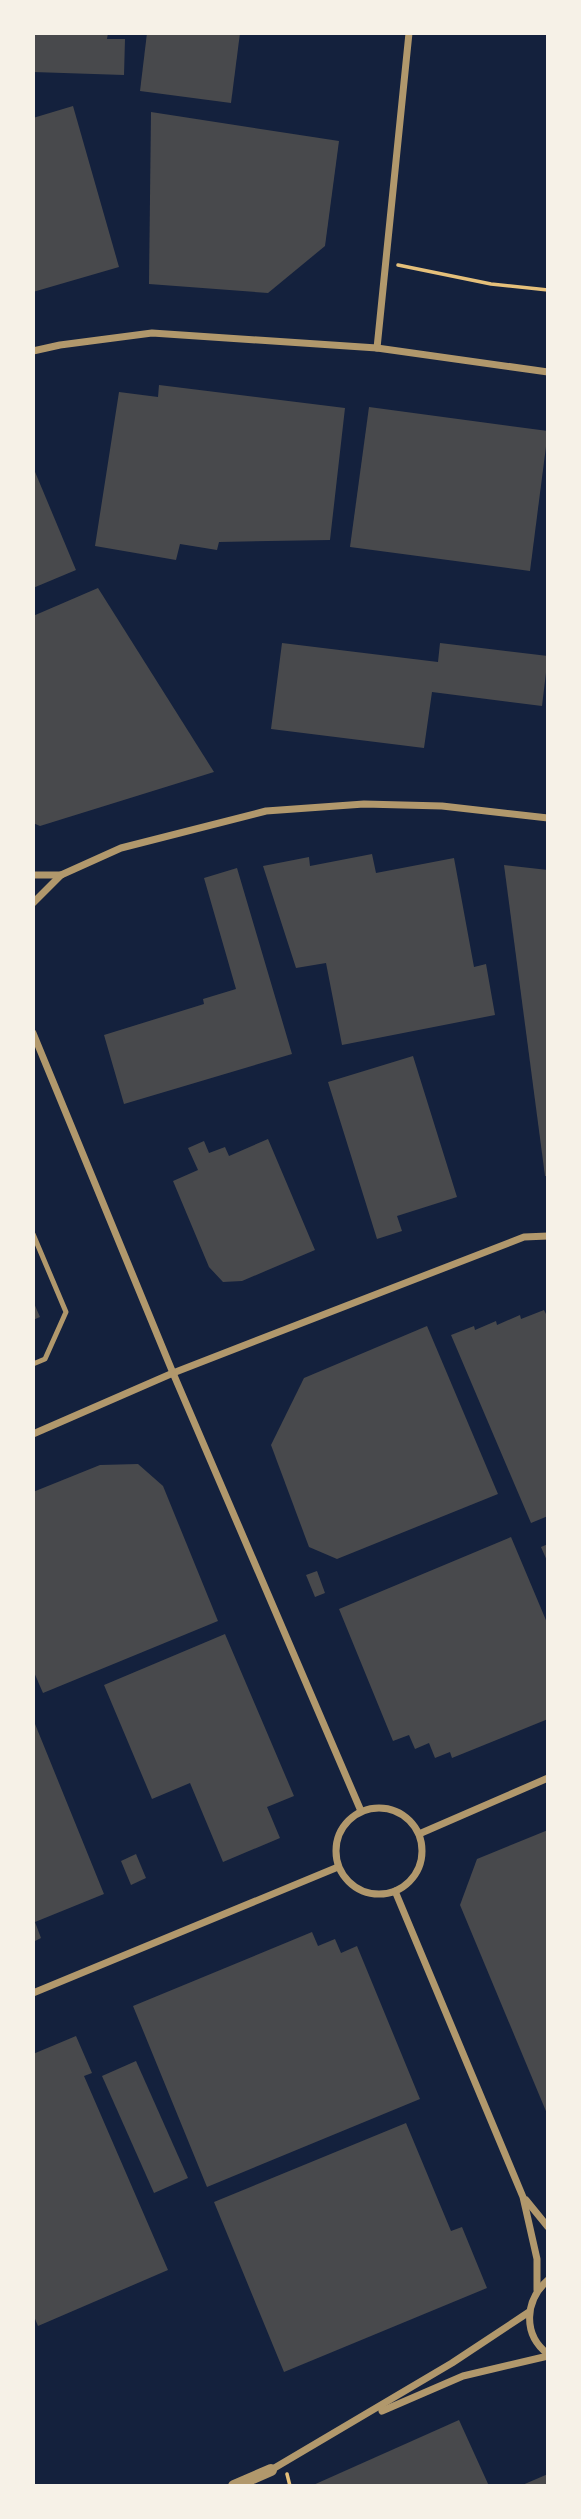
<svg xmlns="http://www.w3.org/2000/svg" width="581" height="2519" viewBox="0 0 581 2519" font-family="'DejaVu Sans',sans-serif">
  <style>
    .building { fill: #48494c }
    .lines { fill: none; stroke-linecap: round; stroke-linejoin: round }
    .path { stroke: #e5c07b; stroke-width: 3.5 }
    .service { stroke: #b1986c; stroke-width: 5 }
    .minor { stroke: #b1986c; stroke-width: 7 }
    .tertiary { stroke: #b1986c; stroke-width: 12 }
  </style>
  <rect width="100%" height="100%" fill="#14213d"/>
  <!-- building -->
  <g class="building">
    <path d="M 33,33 L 108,33 L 107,39 L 125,39 L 124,75 L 33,72 Z"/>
    <path d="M 147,33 L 240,33 L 231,103 L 140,91 Z"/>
    <path d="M 73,106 L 119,267 L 33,292 L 33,118 Z"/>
    <path d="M 151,112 L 339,141 L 325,246 L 268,293 L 149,284 Z"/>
    <path d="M 159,385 L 345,408 L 330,540 L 219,542 L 217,550 L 180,544 L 176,560 L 95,546 L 119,392 L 158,397 Z"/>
    <path d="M 369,407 L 548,431 L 530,571 L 350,547 Z"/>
    <path d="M 33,467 L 76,570 L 33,588 Z"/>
    <path d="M 98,588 L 214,772 L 40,826 L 33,823 L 33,616 Z"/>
    <path d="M 282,643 L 438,662 L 440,643 L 548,656 L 542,706 L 432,692 L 424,748 L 271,729 Z"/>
    <path d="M 372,854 L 376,873 L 454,858 L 474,967 L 486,964 L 495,1015 L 342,1045 L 326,963 L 296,968 L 263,866 L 309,857 L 310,866 Z"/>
    <path d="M 504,865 L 548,870 L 548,1176 L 545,1176 Z"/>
    <path d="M 237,868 L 292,1054 L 124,1104 L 104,1035 L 204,1004 L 203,999 L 236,989 L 204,878 Z"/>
    <path d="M 413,1056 L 457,1197 L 397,1216 L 402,1231 L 377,1239 L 328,1082 Z"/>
    <path d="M 268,1139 L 315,1250 L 242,1281 L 223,1282 L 209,1267 L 173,1181 L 198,1170 L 188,1148 L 204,1141 L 209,1153 L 225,1147 L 229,1156 Z"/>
    <path d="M 33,1301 L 40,1317 L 33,1320 Z"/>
    <path d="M 544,1310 L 546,1314 L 548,1313 L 548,1516 L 531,1523 L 451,1335 L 474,1326 L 475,1330 L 496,1321 L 497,1325 L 520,1315 L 521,1319 Z"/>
    <path d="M 427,1326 L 498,1494 L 337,1559 L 309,1547 L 271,1445 L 304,1378 Z"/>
    <path d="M 138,1464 L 163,1486 L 218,1621 L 43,1693 L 33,1670 L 33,1492 L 100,1465 Z"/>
    <path d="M 511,1537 L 548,1625 L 548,1719 L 452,1758 L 450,1752 L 435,1758 L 429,1743 L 415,1749 L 409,1735 L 393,1741 L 339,1609 Z"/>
    <path d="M 548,1544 L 548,1563 L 541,1547 Z"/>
    <path d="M 317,1571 L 325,1593 L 315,1597 L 306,1575 Z"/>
    <path d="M 225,1634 L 294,1796 L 267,1807 L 280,1838 L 223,1862 L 190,1783 L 152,1799 L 104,1685 Z"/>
    <path d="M 33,1719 L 104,1894 L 35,1922 L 41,1938 L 33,1942 Z"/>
    <path d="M 548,1830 L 548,2116 L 460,1905 L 477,1859 Z"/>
    <path d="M 136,1854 L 146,1878 L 131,1885 L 121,1861 Z"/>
    <path d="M 312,1932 L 318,1946 L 335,1939 L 341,1953 L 357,1946 L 420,2099 L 207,2187 L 133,2006 Z"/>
    <path d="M 76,2036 L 92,2073 L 84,2076 L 168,2270 L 38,2326 L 33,2314 L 33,2054 Z"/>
    <path d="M 136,2061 L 188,2178 L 154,2193 L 102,2076 Z"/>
    <path d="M 406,2123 L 451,2231 L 462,2227 L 487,2288 L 284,2372 L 214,2202 Z"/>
    <path d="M 459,2420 L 489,2486 L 311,2486 Z"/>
    <path d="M 548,2474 L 548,2486 L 520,2486 Z"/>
  </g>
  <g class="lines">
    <!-- path -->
    <g class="path">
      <path d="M 398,265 L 491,284 L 548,290"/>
      <path d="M 287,2474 L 290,2486"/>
    </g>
    <!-- service -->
    <path class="service" d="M 33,1234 L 66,1312 L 45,1359 L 33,1364"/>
    <!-- minor -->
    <g class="minor">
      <path d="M 377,348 L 409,33"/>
      <path d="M 33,351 L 60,345 L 152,333 L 377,348 L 548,372"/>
      <path d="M 33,875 L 61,875"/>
      <path d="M 33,903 L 61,875 L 121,848 L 266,811 L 364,804 L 442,806 L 548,818"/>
      <path d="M 33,1033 L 173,1373 L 361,1811"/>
      <path d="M 33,1434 L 173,1373 L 524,1237 L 548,1236"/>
      <circle cx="379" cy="1851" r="43"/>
      <path d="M 419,1834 L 548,1778"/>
      <path d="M 395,1891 L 523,2197 L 537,2259 L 537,2290"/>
      <path d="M 33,1993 L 338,1867"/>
      <path d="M 526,2200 L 548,2227"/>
      <path d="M 548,2280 C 525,2300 522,2334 548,2354"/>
      <path d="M 382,2411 L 463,2376 L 548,2356"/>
      <path d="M 271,2470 L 452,2363 L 529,2312"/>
    </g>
    <!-- tertiary -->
    <path class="tertiary" d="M 234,2486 L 271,2470"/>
  </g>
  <!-- border -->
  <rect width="581" height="2519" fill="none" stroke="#f6f1e7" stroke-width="70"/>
</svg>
